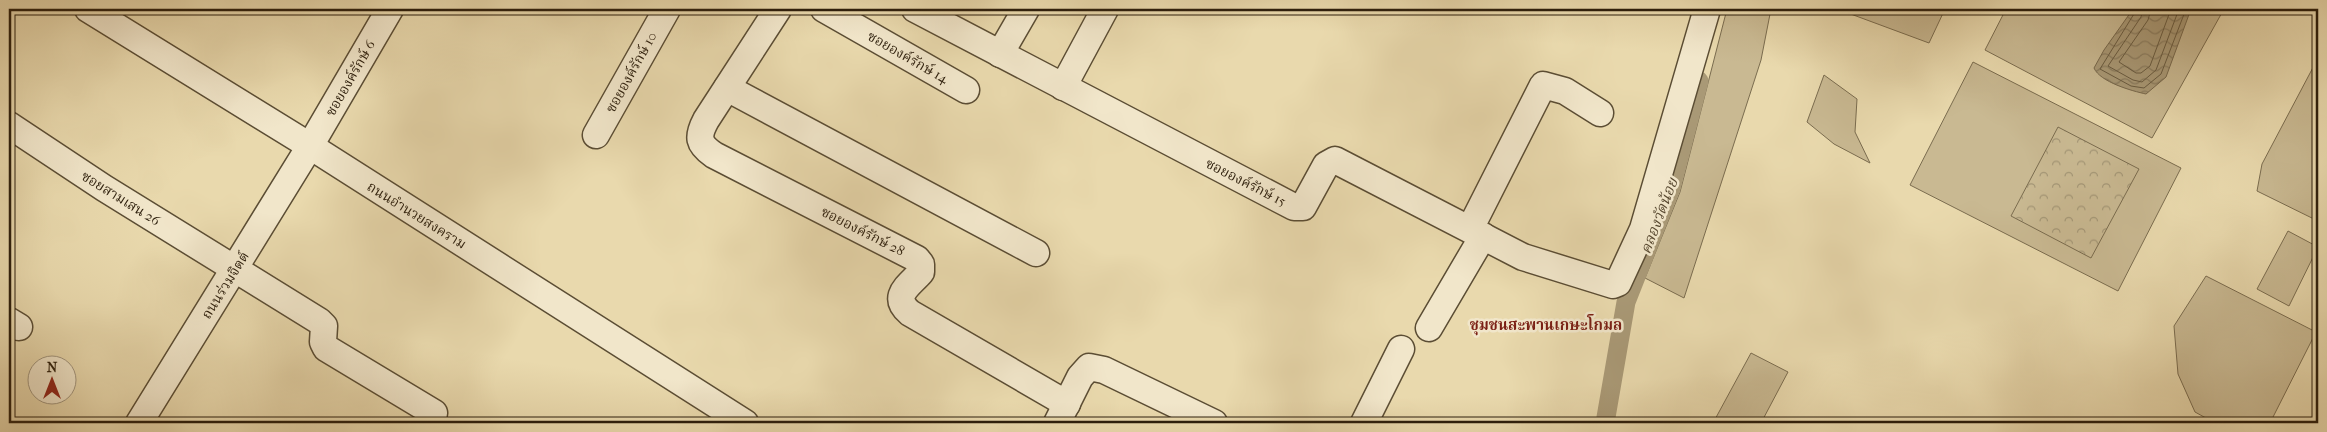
<svg xmlns="http://www.w3.org/2000/svg" width="2327" height="432" viewBox="0 0 2327 432" font-family="'IM FELL French Canon','Noto Serif Thai',serif">
  <style>
    .green { fill: #c9b992; stroke: #7a6c4f }
    .park { fill: url(#park-crowns); stroke: #7a6c4f }
    .water { fill: url(#water-waves); stroke: #77684c }
    .lines { fill: none; stroke-linecap: round; stroke-linejoin: round }
    .shore { stroke: #6a5c41; stroke-width: 1 }
    .canal { stroke: #a99976; stroke-width: 19 }
    .minor-casing { stroke: #5b4d34; stroke-width: 29 }
    .minor { stroke: #f1e6ca; stroke-width: 26 }
    .labels { text-anchor: middle; stroke-width: 5; stroke-linejoin: round; paint-order: stroke }
    .street-label { font-size: 14px; fill: #2c1e0c; stroke: #f1e6ca }
    .water-label { font-size: 15px; font-style: italic; fill: #584931; stroke: #f1e6ca }
    .neighbourhood-label { font-size: 15px; font-weight: bold; fill: #7a1f14; stroke: #f1e6ca }
  </style>
  <defs>
    <pattern id="park-crowns" width="20" height="18" patternUnits="userSpaceOnUse" patternTransform="scale(1.25)"><rect width="20" height="18" fill="#c9b992"/><path d="M2 6a3 3 0 1 1 6 0M12 15a3 3 0 1 1 6 0" fill="none" stroke="#a39676"/></pattern>
    <pattern id="water-waves" width="16" height="10" patternUnits="userSpaceOnUse" patternTransform="scale(1.25)"><rect width="16" height="10" fill="#a99976"/><path d="M0 5q4-4 8 0t8 0" fill="none" stroke="#8a7c5f"/></pattern>
  </defs>
  <rect width="100%" height="100%" fill="#e9d9ad"/>
  <filter id="stains"><feTurbulence type="fractalNoise" baseFrequency=".004" numOctaves="4"/><feColorMatrix values="0 0 0 0 .2 0 0 0 0 .09 0 0 0 0 .02 0 0 0 .5 -.17"/></filter>
  <radialGradient id="worn" r=".72"><stop offset=".6" stop-color="#630" stop-opacity="0"/><stop offset="1" stop-color="#630" stop-opacity=".3"/></radialGradient>
  <!-- green -->
  <g class="green">
    <path d="M 1727,9 L 1771,9 L 1761,60 L 1684,298 L 1645,278 L 1680,192 Z"/>
    <path d="M 1848,9 L 1945,9 L 1929,43 L 1848,13 Z"/>
    <path d="M 2006,9 L 2224,9 L 2152,138 L 1985,50 Z"/>
    <path d="M 2318,58 L 2318,221 L 2257,191 L 2262,164 Z"/>
    <path d="M 1973,62 L 2181,168 L 2118,291 L 1910,185 Z"/>
    <path d="M 1824,75 L 1857,99 L 1855,132 L 1870,163 L 1834,144 L 1807,122 Z"/>
    <path d="M 2288,231 L 2318,247 L 2289,306 L 2257,289 Z"/>
    <path d="M 2206,276 L 2316,332 L 2270,423 L 2215,423 L 2195,412 L 2178,374 L 2174,326 Z"/>
    <path d="M 1751,353 L 1788,372 L 1761,423 L 1713,423 Z"/>
  </g>
  <!-- park -->
  <path class="park" d="M 2058,127 L 2139,169 L 2091,258 L 2011,216 Z"/>
  <!-- water -->
  <path class="water" d="M 2133,9 L 2191,9 L 2166,77 L 2146,94 C 2132,91 2100,82 2094,68 L 2104,50 Z"/>
  <g class="lines">
    <!-- shore -->
    <g class="shore">
      <path d="M 2137,9 L 2100,69 L 2131,86 L 2144,88 L 2161,74 L 2186,9"/>
      <path d="M 2143,9 L 2141,17 L 2108,66 L 2133,80 L 2142,82 L 2156,70 L 2179,9"/>
      <path d="M 2151,9 L 2148,20 L 2119,62 L 2136,73 L 2141,73 L 2150,66 L 2171,9"/>
    </g>
    <!-- canal -->
    <path class="canal" d="M 1605,423 L 1626,302 L 1671,188 L 1699,81"/>
    <defs>
      <g id="minor">
        <path d="M 88,9 L 310,146 L 745,423"/>
        <path d="M 778,9 L 706,120 C 697,137 698,144 714,155 L 917,259 L 921,264 L 921,272 C 909,286 890,296 910,313 L 1067,404"/>
        <path d="M 824,9 L 966,90"/>
        <path d="M 915,9 L 1294,207 L 1303,207 L 1326,165 L 1335,160 L 1523,257 L 1613,285 L 1618,283 L 1643,229 L 1707,9"/>
        <path d="M 1000,54 L 1026,9"/>
        <path d="M 1063,87 L 1105,9"/>
        <path d="M 727,88 L 1036,253"/>
        <path d="M 9,125 L 104,188 L 319,321 L 324,326 L 323,342 L 326,348 L 434,413"/>
        <path d="M 596,135 L 667,9"/>
        <path d="M 1470,229 L 1543,85 L 1565,91 L 1600,113"/>
        <path d="M 9,321 L 19,327"/>
        <path d="M 1429,328 L 1483,236"/>
        <path d="M 139,423 L 310,146 L 390,9"/>
        <path d="M 1057,423 L 1080,377 L 1089,367 L 1104,370 L 1214,423"/>
        <path d="M 1364,423 L 1401,349"/>
      </g>
    </defs>
    <!-- minor casing -->
    <use href="#minor" class="minor-casing"/>
    <!-- minor -->
    <use href="#minor" class="minor"/>
  </g>
  <g class="labels">
    <!-- street labels -->
    <g class="street-label">
      <text transform="translate(908 57) rotate(30)" y="5">ซอยองค์รักษ์ 14</text>
      <text transform="translate(631 72) rotate(-61)" y="5">ซอยองค์รักษ์ 10</text>
      <text transform="translate(350 78) rotate(-60)" y="5">ซอยองค์รักษ์ 6</text>
      <text transform="translate(1246 182) rotate(27)" y="5">ซอยองค์รักษ์ 15</text>
      <text transform="translate(121 198) rotate(32)" y="5">ซอยสามเสน 26</text>
      <text transform="translate(417 215) rotate(32)" y="5">ถนนอำนวยสงคราม</text>
      <text transform="translate(863 231) rotate(27)" y="5">ซอยองค์รักษ์ 28</text>
      <text transform="translate(225 285) rotate(-58)" y="5">ถนนร่วมจิตต์</text>
    </g>
    <!-- water labels -->
    <g class="water-label">
      <text transform="translate(1659 216) rotate(-69)" y="5">คลองวัดน้อย</text>
    </g>
    <!-- neighbourhood labels -->
    <g class="neighbourhood-label">
      <text x="1546" y="330">ชุมชนสะพานเกษะโกมล</text>
    </g>
  </g>
  <!-- margin -->
  <rect width="2327" height="432" fill="none" stroke="#e9d9ad" stroke-width="30"/>
  <rect x="10" y="10" width="2307" height="412" fill="none" stroke="#2c1e0c" stroke-width="2.5"/>
  <rect x="15" y="15" width="2297" height="402" fill="none" stroke="#2c1e0c"/>
  <!-- north arrow -->
  <g transform="translate(52 380)"><circle r="24" fill="#f1e6ca" stroke="#a2967e"/>
  <path d="M0-4L9 19L0 12L-9 19Z" fill="#8f2418"/>
  <text y="-8" font-size="14" font-weight="bold" text-anchor="middle" fill="#2c1e0c">N</text>
  </g>
  <rect width="100%" height="100%" filter="url(#stains)"/>
  <rect width="100%" height="100%" fill="url(#worn)"/>
</svg>
